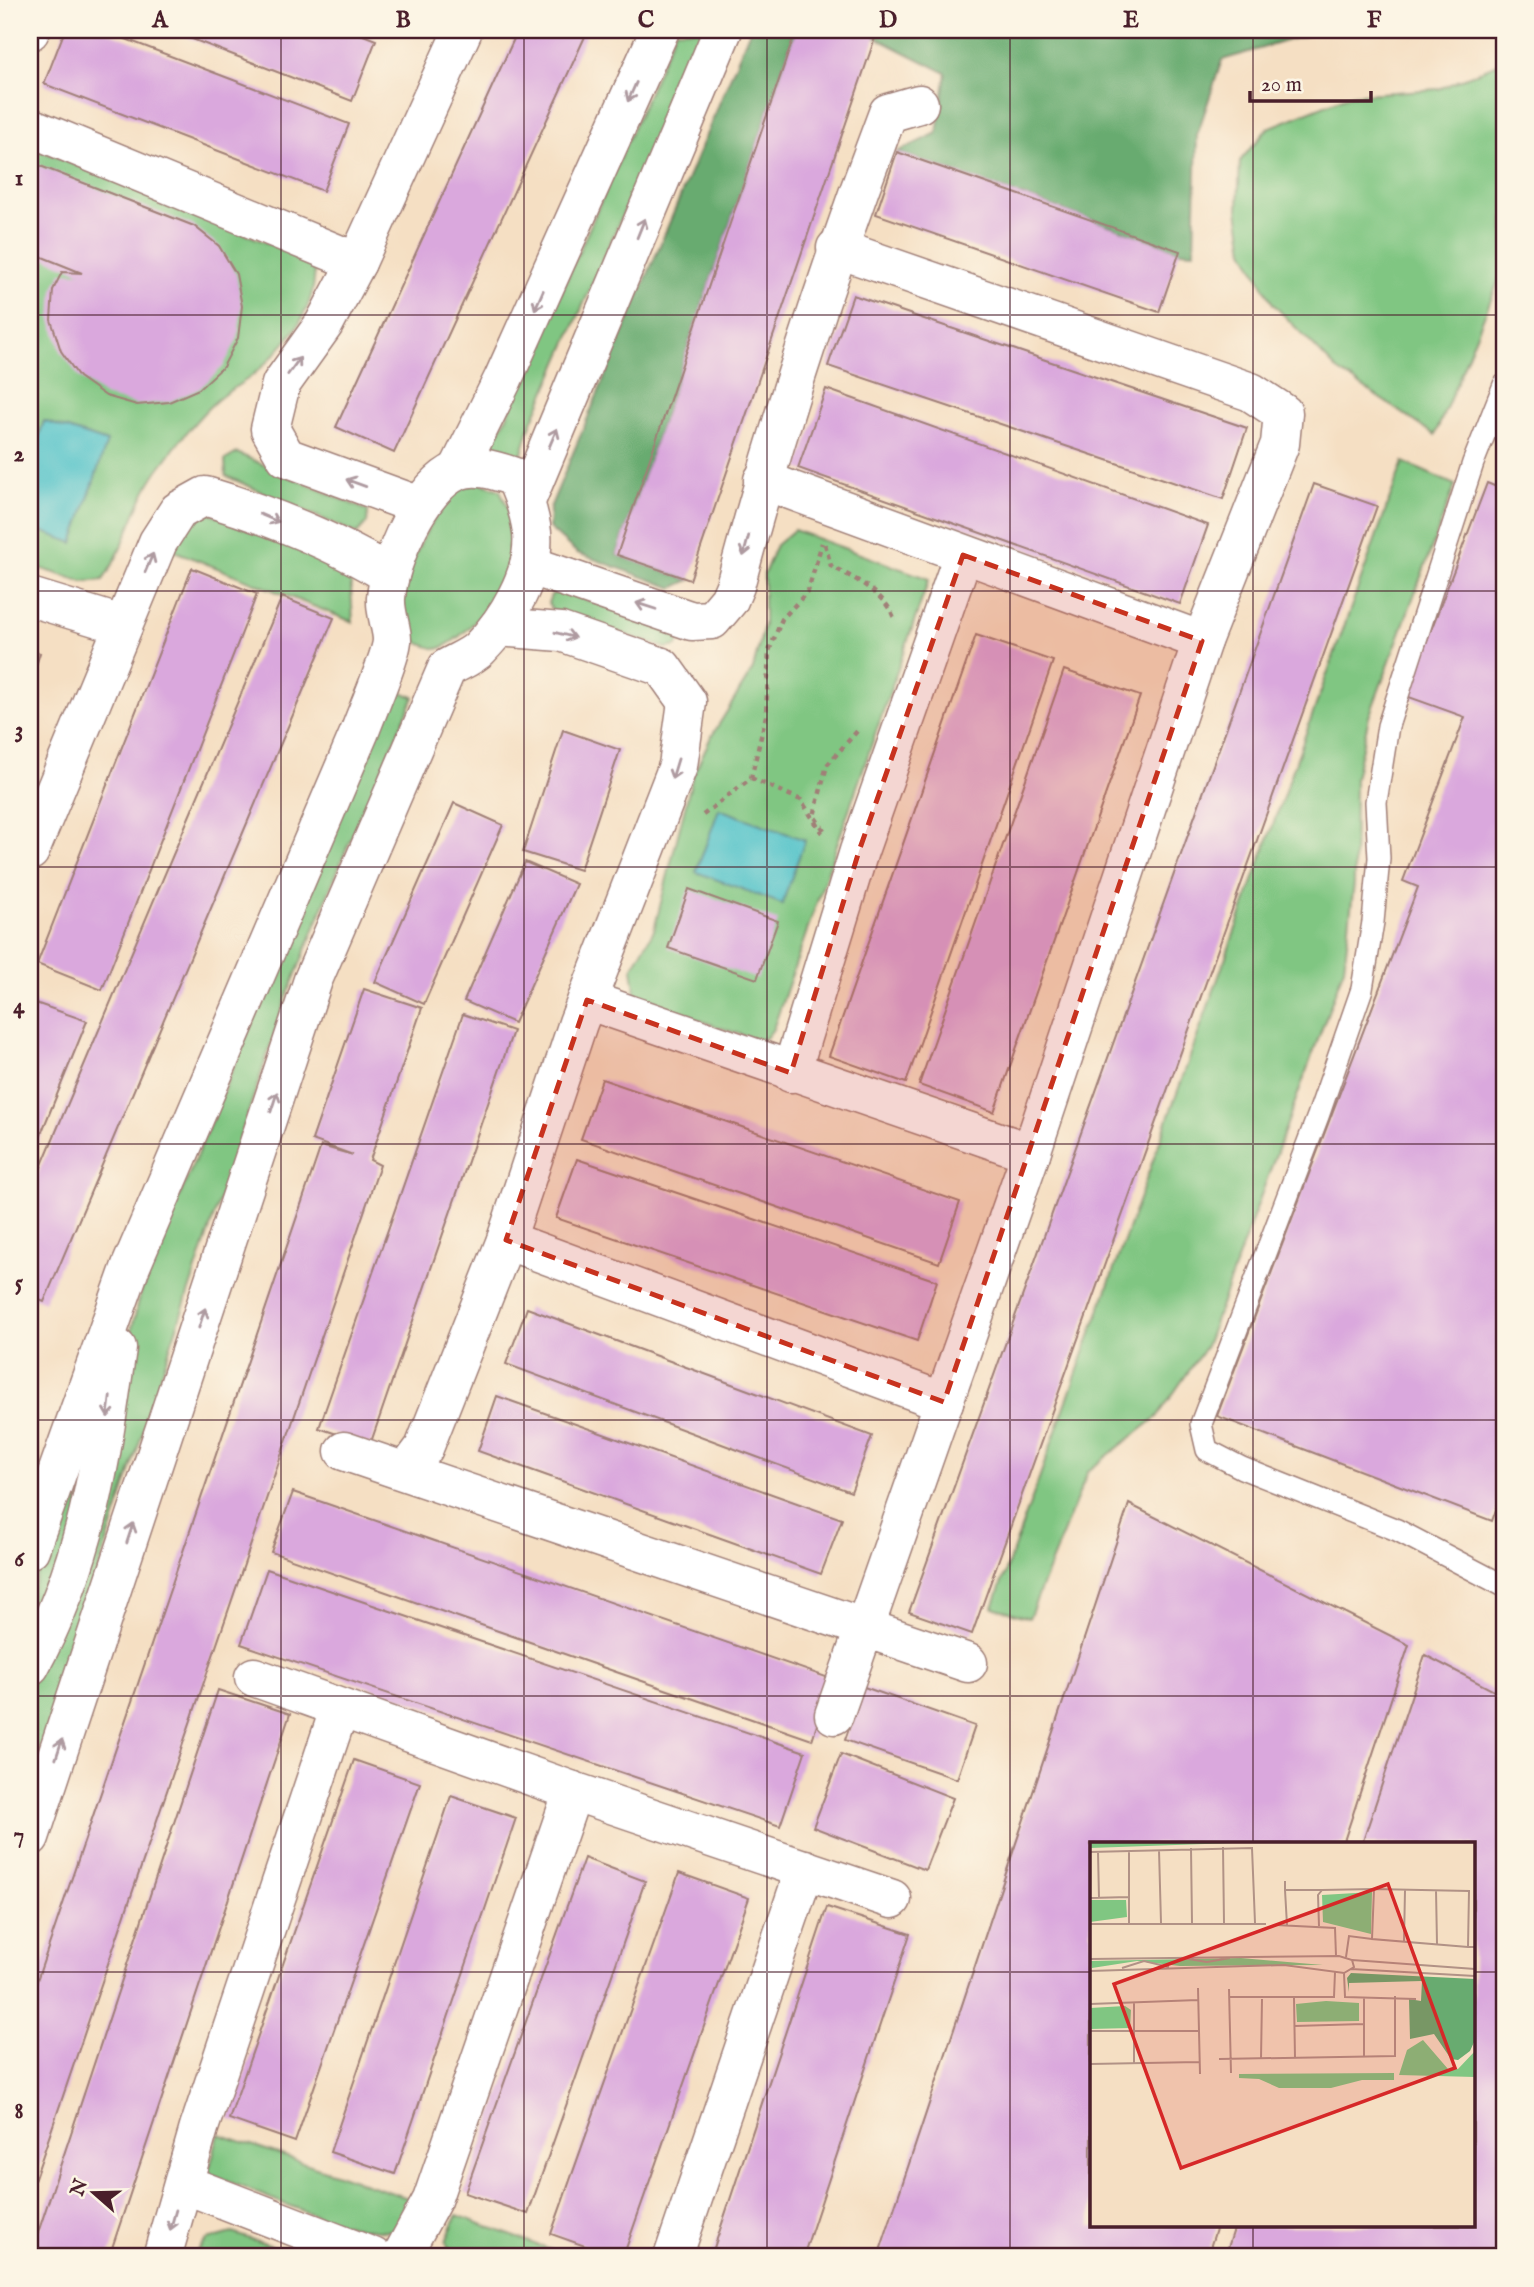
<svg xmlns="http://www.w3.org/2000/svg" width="1534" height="2287" viewBox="0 0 1534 2287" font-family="'IM FELL English',serif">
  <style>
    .green { fill: #80c682; stroke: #657256; stroke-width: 2 }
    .forest { fill: #68ab70; stroke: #59654e; stroke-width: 2 }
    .water { fill: #56c4ca; stroke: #50727a; stroke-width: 2 }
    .building { fill: #daa8dd }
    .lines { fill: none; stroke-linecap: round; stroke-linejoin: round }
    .service-casing { stroke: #a07f77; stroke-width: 24 }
    .minor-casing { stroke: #a07f77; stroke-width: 41 }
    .path { stroke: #a07f77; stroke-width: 4.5; stroke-dasharray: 5 5; stroke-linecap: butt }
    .service { stroke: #fff; stroke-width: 21 }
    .minor { stroke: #fff; stroke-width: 38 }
    .oneway { stroke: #ae9aa0 }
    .marked { fill: #c8321e; fill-opacity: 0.2; stroke: #c8321e; stroke-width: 5; stroke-dasharray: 14 9; stroke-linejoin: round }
    .grid { fill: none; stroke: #4a1f2b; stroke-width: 2; stroke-opacity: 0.55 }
    .inset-road { fill: none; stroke: #b19286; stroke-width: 2 }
    .view { fill: #d62828; fill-opacity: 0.15; stroke: #d62828; stroke-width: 3.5 }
    .inset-edge { fill: none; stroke: #4a1f2b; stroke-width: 3.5 }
    .neatline { fill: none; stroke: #4a1f2b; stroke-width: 2.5 }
    .grid-label { font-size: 23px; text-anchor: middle; font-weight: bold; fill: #4a1f2b }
  </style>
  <rect width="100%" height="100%" fill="#fcf5e5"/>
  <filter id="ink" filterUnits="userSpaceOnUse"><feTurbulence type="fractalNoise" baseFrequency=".0143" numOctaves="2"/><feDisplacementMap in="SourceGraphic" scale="14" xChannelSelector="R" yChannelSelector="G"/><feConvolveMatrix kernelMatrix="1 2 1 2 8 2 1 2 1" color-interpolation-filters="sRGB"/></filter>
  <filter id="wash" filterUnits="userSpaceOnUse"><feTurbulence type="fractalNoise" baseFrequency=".00686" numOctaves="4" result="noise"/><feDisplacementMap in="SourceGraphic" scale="28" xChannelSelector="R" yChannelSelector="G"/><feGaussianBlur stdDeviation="1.57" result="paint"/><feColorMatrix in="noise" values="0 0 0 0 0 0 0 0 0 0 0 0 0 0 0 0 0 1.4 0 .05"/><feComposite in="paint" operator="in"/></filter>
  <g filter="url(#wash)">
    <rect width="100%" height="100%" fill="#f5dfc3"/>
    <!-- green -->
    <g class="green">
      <path d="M 676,30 L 703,30 L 529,429 L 520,460 L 489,449 L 505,421 Z"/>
      <path d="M 1504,61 L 1504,268 L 1435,435 L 1336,369 L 1273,304 L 1244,250 L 1238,210 L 1240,161 L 1268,128 L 1350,95 L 1439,89 Z"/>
      <path d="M 30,146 L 314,262 C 319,309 286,346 253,375 C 242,384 228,390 217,400 C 196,418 175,447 158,470 C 134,504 127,546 103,580 L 83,582 L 30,565 Z"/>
      <path d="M 237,453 L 368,511 L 367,523 L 357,534 L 226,476 L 225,460 Z"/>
      <path d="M 1403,462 L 1455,485 L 1369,717 L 1355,778 L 1354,884 L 1344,968 L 1206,1346 L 1157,1417 L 1088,1471 L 1029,1618 L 993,1607 Z"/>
      <path d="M 478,482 L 500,490 C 504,501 513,514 514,526 C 519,570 478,633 438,649 C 428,647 416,644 409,635 C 386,603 428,517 454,493 C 459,488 471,485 478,482 Z"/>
      <path d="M 207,512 L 350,570 L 353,622 L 172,550 L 189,525 Z"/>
      <path d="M 794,530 L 929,579 L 773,1029 L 766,1038 L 756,1040 L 636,998 L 632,969 L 654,930 L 693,775 L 710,739 L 753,669 L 764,625 L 764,574 L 776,545 Z"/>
      <path d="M 560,591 L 675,630 L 680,637 L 677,646 L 666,648 L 552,610 L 548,603 L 551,595 Z"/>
      <path d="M 392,688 L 414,697 L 346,850 L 287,996 L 166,1360 L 39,1754 L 30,1772 L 30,1681 L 129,1340 L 143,1284 Z"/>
      <path d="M 79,1443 L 79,1519 L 30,1635 L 30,1597 Z"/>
      <path d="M 219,2134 L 411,2199 L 399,2229 C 359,2240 249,2189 208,2173 Z"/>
      <path d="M 457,2215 L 569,2257 L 460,2257 L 450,2252 L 446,2241 Z"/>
      <path d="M 232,2233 L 306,2257 L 192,2257 L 207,2240 Z"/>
    </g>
    <!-- forest -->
    <g class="forest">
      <path d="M 750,30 L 796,30 L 617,555 L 690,580 L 673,588 L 577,553 L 549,528 L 550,508 Z"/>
      <path d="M 861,30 L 1323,30 L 1222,60 L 1197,135 L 1194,252 L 1180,251 L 897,152 L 937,133 L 946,73 Z"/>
    </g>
    <!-- water -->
    <g class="water">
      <path d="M 44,421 L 107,442 L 73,543 L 30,527 L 30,463 Z"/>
      <path d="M 719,809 L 805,840 L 782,904 L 696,872 Z"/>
    </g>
    <g id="blocks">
      <!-- building -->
      <g class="building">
        <path d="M 65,30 L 102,30 L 349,124 L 323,191 L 44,84 Z"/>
        <path d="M 169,30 L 350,30 L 376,40 L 352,101 Z"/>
        <path d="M 518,30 L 588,30 L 394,453 L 336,427 Z"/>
        <path d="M 796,30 L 861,30 L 876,35 L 690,580 L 617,555 Z"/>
        <path d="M 897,152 L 1180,251 L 1159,312 L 876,214 Z"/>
        <path d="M 30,162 L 194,226 L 219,246 L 236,274 L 242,306 L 238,338 L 223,367 L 199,389 L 169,402 L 137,405 L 106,396 L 79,377 L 61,351 L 51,320 L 53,290 L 62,272 L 82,273 L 30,252 Z"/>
        <path d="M 853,295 L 1247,428 L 1223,499 L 828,366 Z"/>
        <path d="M 826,389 L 1208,525 L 1180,604 L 798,468 Z"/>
        <path d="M 1487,483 L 1504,490 L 1504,1487 L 1492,1521 L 1217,1416 L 1418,887 L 1403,881 L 1465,717 L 1406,696 Z"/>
        <path d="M 1314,484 L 1377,506 L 972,1634 L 909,1612 Z"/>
        <path d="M 192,568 L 257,594 L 102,990 L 37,964 Z"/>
        <path d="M 282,597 L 334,618 L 44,1302 L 30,1296 L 30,1193 Z"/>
        <path d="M 976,635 L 1053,661 L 906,1083 L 829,1056 Z"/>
        <path d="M 30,650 L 40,653 L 30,685 Z"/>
        <path d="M 1064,670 L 1140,696 L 994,1112 L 919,1085 Z"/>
        <path d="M 563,730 L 620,750 L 580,870 L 523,852 Z"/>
        <path d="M 454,803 L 503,825 L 424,1004 L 375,982 Z"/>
        <path d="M 525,862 L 576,884 L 514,1023 L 464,1001 Z"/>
        <path d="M 689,889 L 778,921 L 757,979 L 668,948 Z"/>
        <path d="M 364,989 L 422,1008 L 370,1160 L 380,1165 L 30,2193 L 30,2001 L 321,1146 L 353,1155 L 312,1140 Z"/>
        <path d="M 30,1001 L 87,1021 L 30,1161 Z"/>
        <path d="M 463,1014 L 513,1031 L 370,1445 L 319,1428 Z"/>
        <path d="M 602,1079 L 960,1202 L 939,1263 L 581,1139 Z"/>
        <path d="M 577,1159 L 937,1281 L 917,1341 L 556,1218 Z"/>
        <path d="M 527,1308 L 872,1436 L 851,1492 L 506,1364 Z"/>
        <path d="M 497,1396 L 842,1519 L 821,1574 L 478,1451 Z"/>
        <path d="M 293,1492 L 832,1679 L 812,1740 L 271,1552 Z"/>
        <path d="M 1129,1504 L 1409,1645 L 1343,1844 L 1091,1844 L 1091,2226 L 1217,2226 L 1207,2257 L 878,2257 Z"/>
        <path d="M 267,1569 L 805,1752 L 780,1826 L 241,1644 Z"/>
        <path d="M 1425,1655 L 1504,1696 L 1504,2257 L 1225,2257 L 1235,2226 L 1473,2226 L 1473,1844 L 1362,1844 Z"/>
        <path d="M 864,1687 L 975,1726 L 957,1779 L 845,1740 Z"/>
        <path d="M 218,1690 L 290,1714 L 109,2257 L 30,2257 Z"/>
        <path d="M 841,1754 L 953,1798 L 925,1870 L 813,1827 Z"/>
        <path d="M 354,1760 L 420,1783 L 295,2142 L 229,2119 Z"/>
        <path d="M 451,1796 L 516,1818 L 395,2174 L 330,2152 Z"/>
        <path d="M 584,1858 L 645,1881 L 528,2214 L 465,2193 Z"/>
        <path d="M 679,1873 L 749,1898 L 623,2257 L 616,2257 L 551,2234 Z"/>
        <path d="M 827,1907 L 910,1934 L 803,2257 L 711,2257 Z"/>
      </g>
    </g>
  </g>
  <g filter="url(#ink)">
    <use href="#blocks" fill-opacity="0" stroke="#a07f77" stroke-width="2"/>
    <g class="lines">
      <defs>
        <path id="service" d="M 1504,385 L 1473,463 L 1388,726 L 1376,802 L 1379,858 L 1373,922 L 1362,989 L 1318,1116 L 1201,1424 L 1207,1450 L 1242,1468 L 1397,1530 L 1504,1586"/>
        <g id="minor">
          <path d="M 30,31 L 30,30"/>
          <path d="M 30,127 L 357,262 L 463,30"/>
          <path d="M 357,262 L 324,324 L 281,384 L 270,429 L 286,457 L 420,506"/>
          <path d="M 458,470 L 503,379 L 660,30"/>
          <path d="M 763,480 L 1202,641"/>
          <path d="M 526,501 L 723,30"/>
          <path d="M 529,565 L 692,621 L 712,620 L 729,600 L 735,586 C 778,425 829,268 888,113 L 919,104"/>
          <path d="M 30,597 L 122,625"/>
          <path d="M 30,851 L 158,542 L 178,511 L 205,496 C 269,515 332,540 390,575"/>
          <path d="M 587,1000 L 1031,1153"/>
          <path d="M 791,1073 L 859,851 L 963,555"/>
          <path d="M 506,1240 L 944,1402"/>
          <path d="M 344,1451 L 968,1663"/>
          <path d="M 407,1471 L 424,1448 L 506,1240 L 578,1023 L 678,766 L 687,702 L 662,667 L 561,632 L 498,627"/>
          <path d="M 30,1549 L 131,1266 L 360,731 C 366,714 392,654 392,640 C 392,627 385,614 386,598 C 389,560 420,487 457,471 C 476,463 497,471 515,477 C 523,495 530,513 532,533 C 536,573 506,622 479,649 C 471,657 457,662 447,668 L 313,980 L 30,1837"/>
          <path d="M 30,1666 C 87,1563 101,1462 117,1348"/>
          <path d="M 254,1677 L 573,1791 L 892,1899"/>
          <path d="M 834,1715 L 1031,1153 L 1202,641 L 1280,444 L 1283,413 L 1251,392 L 836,248"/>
          <path d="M 184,2184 L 373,2257"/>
          <path d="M 162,2257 L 199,2128 L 339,1710"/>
          <path d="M 401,2257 L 432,2200 L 573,1791"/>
          <path d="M 673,2257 L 805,1869"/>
        </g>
      </defs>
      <!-- service casing -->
      <use href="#service" class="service-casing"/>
      <!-- minor casing -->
      <use href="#minor" class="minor-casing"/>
      <!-- path -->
      <g class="path">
        <path d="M 825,544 L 831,566 C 854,578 887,594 895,621"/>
        <path d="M 751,778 L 801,800 L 822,833"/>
        <path d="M 703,815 L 751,778 L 766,716 L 769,651 L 782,619 L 808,591 L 822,543"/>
        <path d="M 824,830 L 814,816 L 827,765 L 858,730"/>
      </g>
      <!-- service -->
      <use href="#service" class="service"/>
      <!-- minor -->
      <use href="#minor" class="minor"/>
    </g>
    <!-- one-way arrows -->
    <defs><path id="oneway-shaft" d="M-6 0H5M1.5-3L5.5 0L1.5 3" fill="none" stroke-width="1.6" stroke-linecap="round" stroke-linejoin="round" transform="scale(1.75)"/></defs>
    <g class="oneway">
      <use href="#oneway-shaft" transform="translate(632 92) rotate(114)"/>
      <use href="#oneway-shaft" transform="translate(641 228) rotate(-68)"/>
      <use href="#oneway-shaft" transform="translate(539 300) rotate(114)"/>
      <use href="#oneway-shaft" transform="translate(294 366) rotate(-54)"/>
      <use href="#oneway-shaft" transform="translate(553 438) rotate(-67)"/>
      <use href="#oneway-shaft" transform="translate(356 483) rotate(-160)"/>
      <use href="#oneway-shaft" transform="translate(269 518) rotate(23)"/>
      <use href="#oneway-shaft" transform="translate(746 546) rotate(105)"/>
      <use href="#oneway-shaft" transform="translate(149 563) rotate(-67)"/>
      <use href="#oneway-shaft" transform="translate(646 606) rotate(-162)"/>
      <use href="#oneway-shaft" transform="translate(565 635) rotate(15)"/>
      <use href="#oneway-shaft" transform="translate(675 769) rotate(107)"/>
      <use href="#oneway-shaft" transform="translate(274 1102) rotate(-72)"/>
      <use href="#oneway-shaft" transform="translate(202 1318) rotate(-72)"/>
      <use href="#oneway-shaft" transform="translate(109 1407) rotate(97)"/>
      <use href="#oneway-shaft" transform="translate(130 1533) rotate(-72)"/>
      <use href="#oneway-shaft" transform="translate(59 1749) rotate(-72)"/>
      <use href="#oneway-shaft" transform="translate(173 2220) rotate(106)"/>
    </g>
  </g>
  <!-- marked area -->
  <path class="marked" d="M 963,555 L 1202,641 L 944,1402 L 506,1240 L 587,1000 L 791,1073 L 859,851 Z"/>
  <!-- grid -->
  <path class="grid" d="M 281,30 L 281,2257M 524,30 L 524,2257M 767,30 L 767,2257M 1010,30 L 1010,2257M 1253,30 L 1253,1844M 30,315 L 1504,315M 30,591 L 1504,591M 30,867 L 1504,867M 30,1144 L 1504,1144M 30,1420 L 1504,1420M 30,1696 L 1504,1696M 30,1972 L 1091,1972M 1473,1972 L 1504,1972M 1253,2226 L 1253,2257"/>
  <!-- overview -->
  <g transform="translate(1090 1842)">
    <rect width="385" height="385" fill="#f5dfc3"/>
    <path d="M 0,1 L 143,1 L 0,6 ZM 282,50 L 281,92 L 233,80 L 232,53 ZM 0,58 L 36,58 L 37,75 L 0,80 ZM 151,116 L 233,123 L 90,124 L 47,119 L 2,126 L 1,119 ZM 236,159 L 269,161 L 269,179 L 207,180 L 206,162 ZM 35,164 L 41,168 L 40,186 L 0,187 L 0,166 ZM 333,198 L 358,227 L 368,227 L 385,209 L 385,235 L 309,233 L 317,208 ZM 304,231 L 304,238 L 272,238 L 241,246 L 189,246 L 169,237 L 149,236 L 149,232 Z" fill="#80c682"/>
    <path d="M 261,131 L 385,137 L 385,198 L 380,209 L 368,218 L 361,217 L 344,192 L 320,197 L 319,157 L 331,159 L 332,139 L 259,141 L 259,150 L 257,136 Z" fill="#68ab70"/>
    <path class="inset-road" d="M 133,5 L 134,81M 101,6 L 102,81M 69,8 L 71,81M 39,9 L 39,82M 0,10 L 162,6 L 165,81M 8,10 L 9,56M 195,39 L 195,48 L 232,48 L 228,53 L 229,84M 195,48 L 197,83M 232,48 L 284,47M 346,48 L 347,102M 0,56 L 39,55M 0,82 L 176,82M 186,83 L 245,86 L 246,114M 314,99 L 315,48M 378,105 L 379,49 L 284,47 L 282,97 L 378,105 L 385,105M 256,115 L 259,94 L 282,97M 92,116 L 117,120 L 140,116M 0,117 L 249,114 L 262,118 L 264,125 L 254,131 L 194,123 L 0,129M 262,118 L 385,127M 32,126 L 54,119 L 79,125M 261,127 L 385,134M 254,131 L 255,155 L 326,157M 108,146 L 110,232M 139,147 L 141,231M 140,155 L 244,155 L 245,130M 204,156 L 205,216M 0,162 L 108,158M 204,184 L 274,182M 0,189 L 108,189M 274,215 L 274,155M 129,217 L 305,214 L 305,154M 171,217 L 172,157M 44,221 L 44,160M 0,222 L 109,220"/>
    <path class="view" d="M 298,42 L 365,226 L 91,326 L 24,142 Z"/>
    <rect width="385" height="385" class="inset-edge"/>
  </g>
  <!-- margin -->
  <rect width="1534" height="2287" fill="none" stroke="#fcf5e5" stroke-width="77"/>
  <!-- north arrow -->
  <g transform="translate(94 2193) rotate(290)" stroke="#fcf5e5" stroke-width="5" paint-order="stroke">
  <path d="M0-5L12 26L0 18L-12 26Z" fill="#4a1f2b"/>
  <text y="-10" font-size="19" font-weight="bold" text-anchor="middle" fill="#4a1f2b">N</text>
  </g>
  <!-- scale -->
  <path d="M1250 91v10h121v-10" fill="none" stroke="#4a1f2b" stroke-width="3.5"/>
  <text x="1261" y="91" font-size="21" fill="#4a1f2b" stroke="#fcf5e5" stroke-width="5" paint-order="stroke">20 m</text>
  <rect x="38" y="38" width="1458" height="2210" class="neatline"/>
  <g class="grid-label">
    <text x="160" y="27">A</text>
    <text x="403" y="27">B</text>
    <text x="646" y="27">C</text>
    <text x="888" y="27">D</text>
    <text x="1131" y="27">E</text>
    <text x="1374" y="27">F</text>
    <text x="19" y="185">1</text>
    <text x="19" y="461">2</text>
    <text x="19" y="737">3</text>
    <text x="19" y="1013">4</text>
    <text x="19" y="1290">5</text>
    <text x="19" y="1566">6</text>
    <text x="19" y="1842">7</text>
    <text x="19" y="2118">8</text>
  </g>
</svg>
